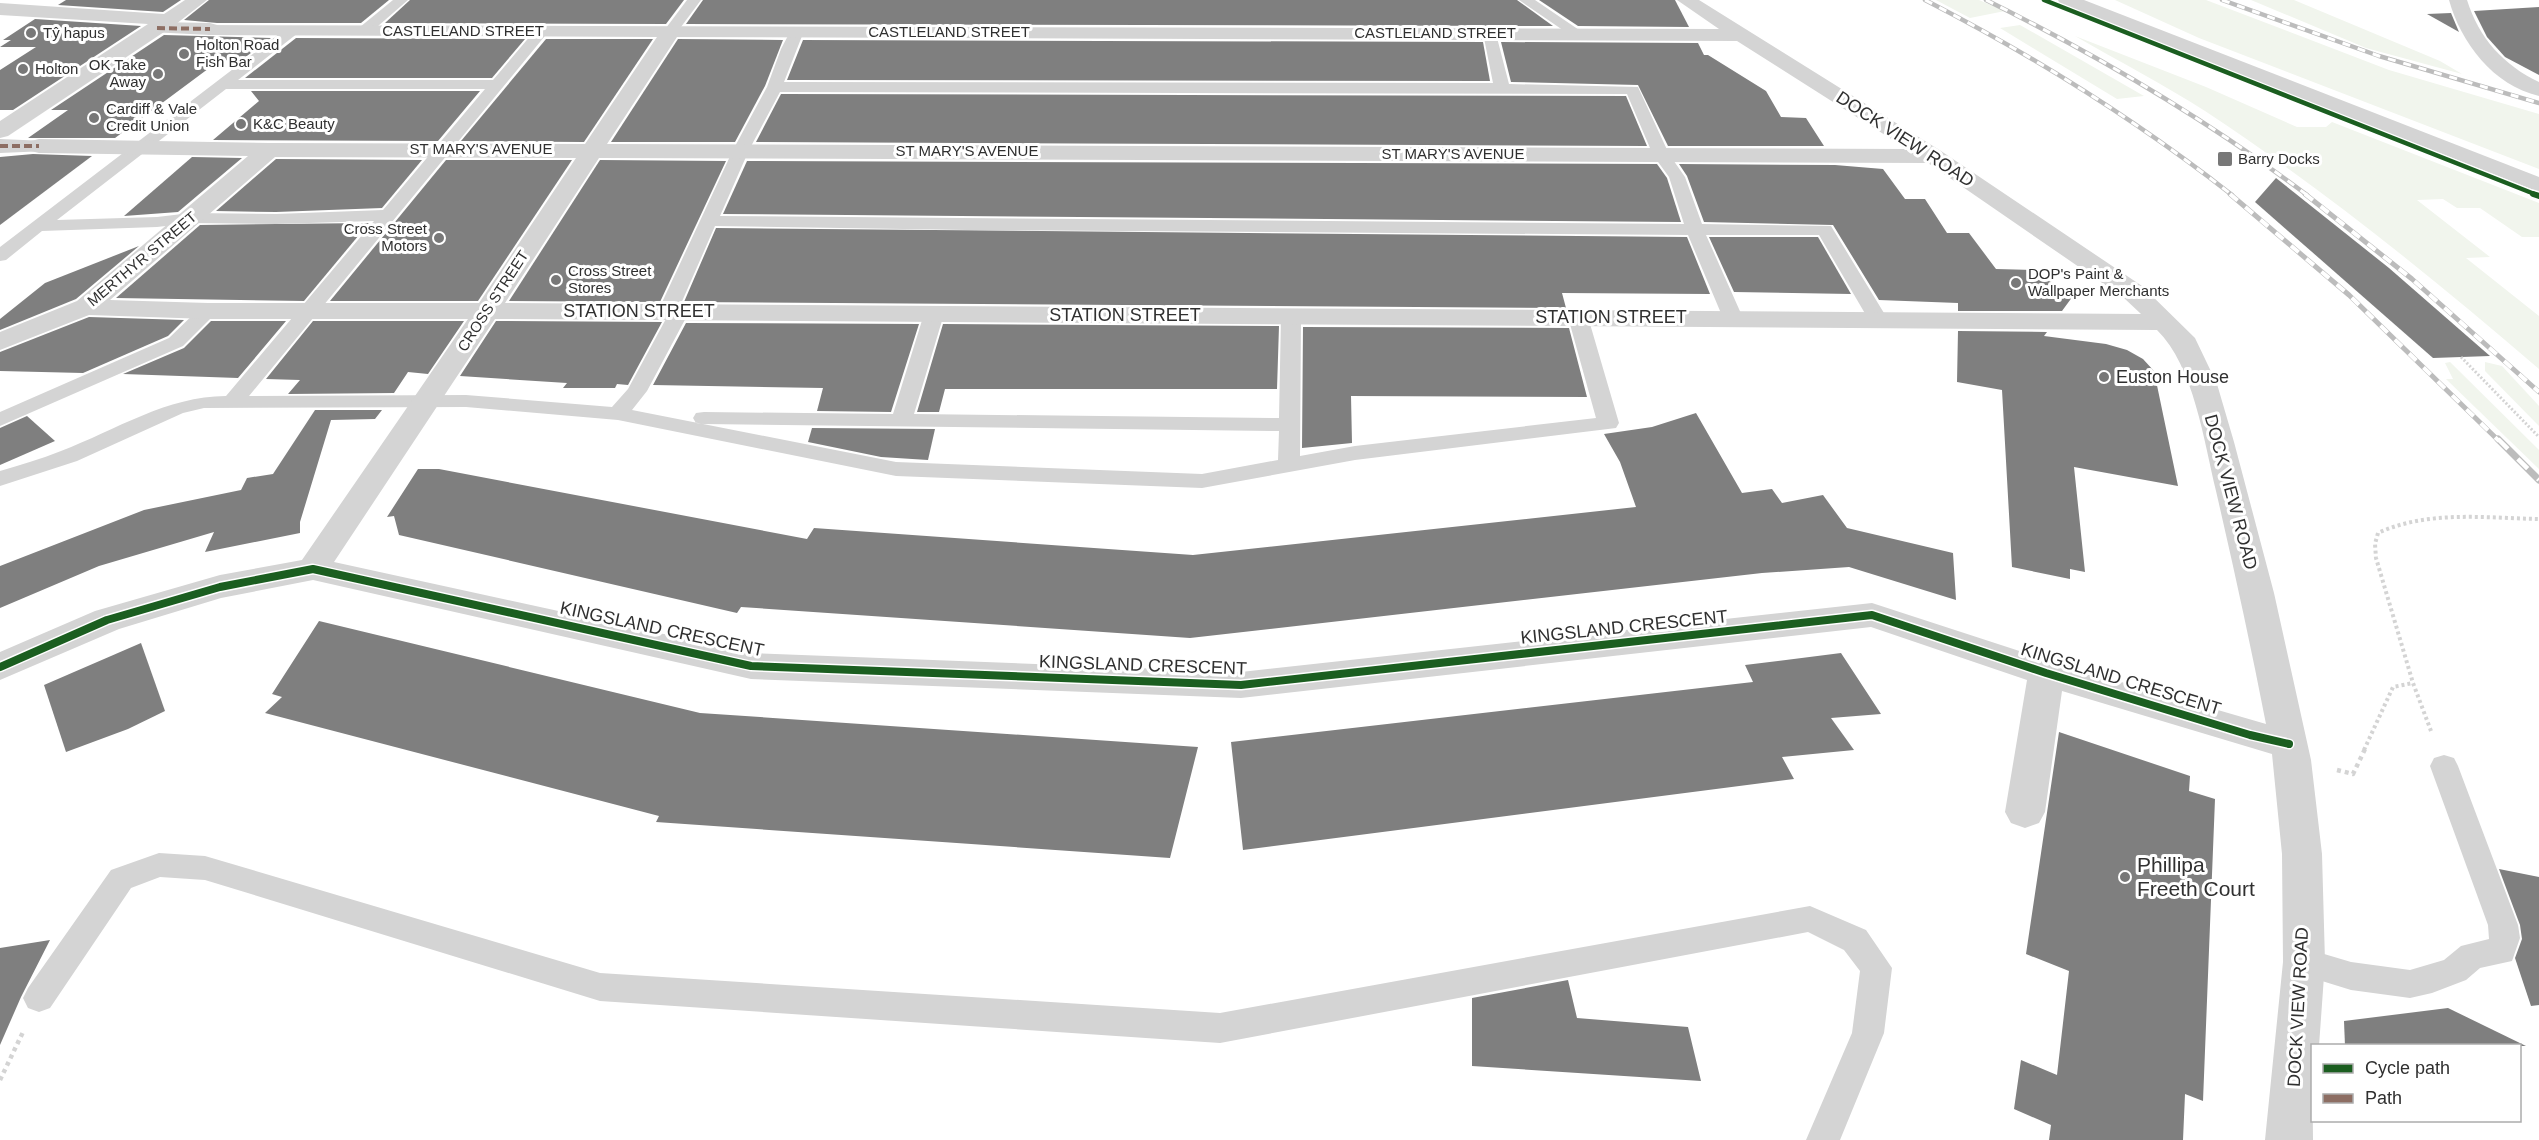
<svg xmlns="http://www.w3.org/2000/svg" width="2539" height="1140" viewBox="0 0 2539 1140" font-family="Arial,sans-serif">
  <style>
    .green { fill: #f1f5ed }
    .building { fill: #7f7f7f }
    .lines { fill: none; stroke-linecap: round; stroke-linejoin: round }
    .path-far2 { stroke: #d4d4d4; stroke-width: 3; stroke-dasharray: 2 2; stroke-linecap: butt }
    .path-far1 { stroke: #d4d4d4; stroke-width: 4; stroke-dasharray: 3 3; stroke-linecap: butt }
    .path { stroke: #d4d4d4; stroke-width: 4.5; stroke-dasharray: 4 4; stroke-linecap: butt }
    .service { fill: #d4d4d4; fill-rule: evenodd }
    .pedestrian { fill: #d4d4d4; fill-rule: evenodd }
    .minor { fill: #d4d4d4; fill-rule: evenodd }
    .tertiary { fill: #d4d4d4; fill-rule: evenodd }
    .rail-far2-casing { stroke: #bcbcbc; stroke-width: 4.5 }
    .rail-far1-casing { stroke: #bcbcbc; stroke-width: 5 }
    .rail-casing { stroke: #bcbcbc; stroke-width: 7 }
    .rail-far2 { stroke: #fff; stroke-width: 3; stroke-dasharray: 8; stroke-linecap: butt }
    .rail-far1 { stroke: #fff; stroke-width: 4; stroke-dasharray: 10; stroke-linecap: butt }
    .rail { stroke: #fff; stroke-width: 4.5; stroke-dasharray: 14; stroke-linecap: butt }
    .quiet { stroke: #8d6e63; stroke-width: 4; stroke-dasharray: 8 4; stroke-linecap: butt }
    .cycleway-far2-casing { stroke: #fff; stroke-width: 7 }
    .cycleway-far1-casing { stroke: #fff; stroke-width: 9 }
    .cycleway-casing { stroke: #fff; stroke-width: 11 }
    .cycleway-far2 { stroke: #1b5e20; stroke-width: 4.5 }
    .cycleway-far1 { stroke: #1b5e20; stroke-width: 6 }
    .cycleway { stroke: #1b5e20; stroke-width: 8 }
    .poi-dot { fill: #787878; stroke: #fff; stroke-width: 2 }
    .labels { text-anchor: middle; stroke-width: 6; stroke-linejoin: round; paint-order: stroke }
    .far-street-label { font-size: 15px; fill: #303030; stroke: #fff }
    .far-poi-label { font-size: 15px; fill: #303030; stroke: #fff; text-anchor: start }
    .street-label { font-size: 18px; fill: #303030; stroke: #fff }
    .poi-label { font-size: 18px; fill: #303030; stroke: #fff; text-anchor: start }
    .near-poi-label { font-size: 21px; fill: #303030; stroke: #fff; text-anchor: start }
  </style>
  <rect width="100%" height="100%" fill="#fff"/>
  <!-- green -->
  <g class="green">
    <path d="M 1936,0 L 1979,0 L 2005,11 L 1970,18 Z"/>
    <path d="M 2115,0 L 2206,0 L 2389,70 L 2539,114 L 2539,169 L 2199,38 Z"/>
    <path d="M 2251,0 L 2294,0 L 2440,61 L 2462,74 L 2366,48 Z"/>
    <path d="M 2020,25 L 2144,96 L 2117,99 L 2000,28 Z"/>
    <path d="M 2075,36 L 2206,87 L 2297,127 L 2326,127 L 2332,122 L 2539,203 L 2539,237 L 2522,237 L 2480,208 L 2457,208 L 2443,199 L 2417,200 L 2490,257 L 2466,258 L 2539,316 L 2539,369 C 2432,277 2323,189 2205,111 C 2163,84 2118,61 2075,36 Z"/>
    <path d="M 2450,362 L 2539,450 L 2539,469 L 2446,379 L 2453,379 L 2445,363 Z"/>
    <path d="M 2485,362 L 2502,366 L 2539,406 L 2539,426 L 2485,371 Z"/>
  </g>
  <!-- building -->
  <g class="building">
    <path d="M 66,0 L 181,0 L 163,12 L 58,5 Z"/>
    <path d="M 209,0 L 389,0 L 361,23 L 217,23 L 184,20 Z"/>
    <path d="M 410,0 L 684,0 L 666,24 L 385,23 Z"/>
    <path d="M 703,0 L 1517,0 L 1553,26 L 686,24 Z"/>
    <path d="M 1539,0 L 1675,0 L 1689,27 L 1578,26 Z"/>
    <path d="M 2539,7 L 2539,75 L 2505,57 L 2487,37 L 2474,11 Z"/>
    <path d="M 2451,13 L 2459,32 L 2427,14 Z"/>
    <path d="M 35,19 L 141,26 L 13,110 L 0,110 L 0,70 L 36,47 L 0,47 L 11,40 L 3,40 Z"/>
    <path d="M 164,35 L 271,38 L 232,67 L 224,57 L 115,138 L 28,138 L 68,110 L 51,110 Z"/>
    <path d="M 296,38 L 525,39 L 492,78 L 245,78 Z"/>
    <path d="M 546,39 L 653,39 L 584,142 L 461,141 Z"/>
    <path d="M 678,39 L 783,40 L 765,86 L 735,142 L 611,142 Z"/>
    <path d="M 803,40 L 1483,42 L 1490,81 L 787,80 Z"/>
    <path d="M 1501,42 L 1698,43 L 1704,55 L 1708,55 L 1766,91 L 1781,117 L 1806,118 L 1824,146 L 1668,146 L 1638,85 L 1511,82 Z"/>
    <path d="M 251,91 L 480,91 L 438,141 L 213,140 L 259,101 Z"/>
    <path d="M 781,94 L 1626,96 L 1647,146 L 756,142 Z"/>
    <path d="M 33,154 L 92,156 L 0,225 L 0,157 Z"/>
    <path d="M 192,157 L 242,158 L 178,212 L 124,216 Z"/>
    <path d="M 276,159 L 422,160 L 382,208 L 276,212 L 216,211 Z"/>
    <path d="M 446,160 L 572,160 L 478,301 L 330,301 Z"/>
    <path d="M 600,160 L 726,161 L 660,302 L 509,301 Z"/>
    <path d="M 747,161 L 1657,164 L 1667,178 L 1681,222 L 723,214 Z"/>
    <path d="M 1679,164 L 1835,165 L 1883,169 L 1905,199 L 1925,199 L 1947,233 L 1969,233 L 1996,269 L 2037,270 L 2073,296 L 2062,311 L 1958,311 L 1958,303 L 1879,300 L 1833,225 L 1704,222 L 1687,176 Z"/>
    <path d="M 2276,178 L 2389,268 L 2490,356 L 2433,358 L 2255,202 Z"/>
    <path d="M 369,223 L 304,301 L 116,298 L 200,225 Z"/>
    <path d="M 716,228 L 1687,237 L 1710,294 L 1562,293 L 1566,308 L 684,302 Z"/>
    <path d="M 1709,237 L 1818,237 L 1851,294 L 1734,292 Z"/>
    <path d="M 139,246 L 76,299 L 0,330 L 0,319 L 45,283 Z"/>
    <path d="M 89,317 L 184,320 L 168,336 L 83,373 L 0,371 L 0,352 Z"/>
    <path d="M 211,321 L 286,321 L 238,378 L 123,374 L 184,348 Z"/>
    <path d="M 313,321 L 464,321 L 428,374 L 408,372 L 394,393 L 288,394 L 300,380 L 266,379 Z"/>
    <path d="M 496,321 L 662,322 L 628,385 L 617,384 L 615,388 L 563,388 L 567,383 L 460,376 Z"/>
    <path d="M 686,323 L 919,324 L 891,412 L 817,411 L 823,388 L 653,385 Z"/>
    <path d="M 943,324 L 1279,326 L 1277,389 L 945,389 L 939,412 L 917,412 Z"/>
    <path d="M 1303,327 L 1569,328 L 1587,397 L 1351,396 L 1352,443 L 1302,448 Z"/>
    <path d="M 1958,331 L 2047,332 L 2044,336 L 2106,344 L 2127,350 L 2143,359 L 2154,371 L 2178,486 L 2074,467 L 2085,572 L 2070,569 L 2070,579 L 2012,567 L 2002,390 L 1957,382 Z"/>
    <path d="M 315,410 L 382,410 L 375,419 L 331,420 L 300,522 L 300,533 L 205,552 L 214,532 L 99,566 L 0,608 L 0,566 L 144,510 L 241,490 L 247,478 L 273,474 Z"/>
    <path d="M 1696,413 L 1742,493 L 1772,489 L 1782,503 L 1823,495 L 1847,528 L 1953,553 L 1956,600 L 1849,567 L 1762,573 L 1190,638 L 741,607 L 737,613 L 399,535 L 394,516 L 387,517 L 418,469 L 439,469 L 807,539 L 814,528 L 1193,555 L 1636,507 L 1620,462 L 1604,434 L 1652,427 Z"/>
    <path d="M 27,416 L 55,441 L 0,465 L 0,428 Z"/>
    <path d="M 812,428 L 935,429 L 928,460 L 881,457 L 808,442 Z"/>
    <path d="M 319,621 L 700,713 L 1198,747 L 1170,858 L 656,822 L 659,816 L 265,713 L 282,697 L 272,694 Z"/>
    <path d="M 141,643 L 165,711 L 128,729 L 66,752 L 44,685 Z"/>
    <path d="M 1841,653 L 1881,714 L 1831,718 L 1854,750 L 1782,757 L 1794,779 L 1243,850 L 1231,742 L 1753,682 L 1745,665 Z"/>
    <path d="M 2059,732 L 2190,776 L 2189,791 L 2215,799 L 2203,1101 L 2185,1094 L 2183,1140 L 2049,1140 L 2051,1125 L 2014,1109 L 2021,1060 L 2057,1075 L 2069,971 L 2026,954 Z"/>
    <path d="M 2499,869 L 2539,877 L 2539,1005 L 2531,1006 L 2515,958 L 2522,939 L 2520,925 Z"/>
    <path d="M 50,940 L 21,997 L 0,1045 L 0,948 Z"/>
    <path d="M 1568,980 L 1577,1018 L 1688,1027 L 1701,1081 L 1472,1066 L 1472,998 Z"/>
    <path d="M 2448,1008 L 2526,1046 L 2345,1046 L 2344,1021 Z"/>
  </g>
  <g class="lines">
    <!-- path-far2 -->
    <path class="path-far2" d="M 2461,357 L 2539,437"/>
    <!-- path-far1 -->
    <g class="path-far1">
      <path d="M 2431,731 L 2413,683 L 2376,558 L 2375,544 L 2378,533 C 2428,510 2486,518 2539,519"/>
      <path d="M 2364,750 L 2393,687 L 2413,683"/>
    </g>
    <!-- path -->
    <g class="path">
      <path d="M 2337,770 L 2353,774 L 2365,749"/>
      <path d="M 0,1080 L 23,1032"/>
    </g>
    <!-- service -->
    <g class="service">
      <path d="M 393,0 L 408,0 L 370,33 L 360,33 L 358,30 L 360,27 Z"/>
      <path d="M 687,0 L 701,0 L 675,35 L 665,35 L 663,32 Z"/>
      <path d="M 1519,0 L 1535,0 L 1585,34 L 1583,37 L 1573,37 Z"/>
      <path d="M 293,26 L 298,27 L 300,30 L 298,33 L 238,80 L 493,80 L 537,28 L 547,28 L 549,31 L 249,396 L 466,395 L 612,407 L 628,389 L 667,317 L 661,315 L 658,311 L 733,150 L 767,87 L 781,49 L 792,28 L 797,27 L 804,31 L 784,82 L 1493,83 L 1483,33 L 1490,29 L 1495,30 L 1509,84 L 1638,87 L 1669,154 L 1685,177 L 1702,224 L 1831,226 L 1887,318 L 1884,322 L 1870,322 L 1819,235 L 1706,235 L 1743,318 L 1740,322 L 1726,322 L 1723,318 L 1688,235 L 967,230 L 715,226 L 680,306 L 686,308 L 689,312 L 647,391 L 632,410 L 896,462 L 1202,474 L 1278,460 L 1279,431 L 704,424 L 696,423 L 693,418 L 696,413 L 704,412 L 893,414 L 924,314 L 927,310 L 941,310 L 944,314 L 914,414 L 1279,418 L 1281,316 L 1284,312 L 1298,312 L 1301,316 L 1300,456 L 1355,446 L 1596,418 L 1568,317 L 1571,313 L 1585,313 L 1588,317 L 1619,423 L 1616,428 L 1608,429 L 1355,460 L 1202,488 L 896,476 L 618,420 L 466,407 L 204,408 L 183,413 L 77,461 L 0,486 L 0,471 C 20,465 41,459 61,451 C 116,430 167,396 226,396 L 374,221 L 276,224 L 191,223 L 157,227 L 42,231 L 6,260 L 0,261 L 0,247 L 288,27 ZM 226,89 L 485,89 L 383,210 L 276,214 L 191,213 L 157,217 L 57,220 ZM 780,92 L 1627,94 L 1653,155 L 1669,177 L 1684,224 L 720,216 L 749,150 Z"/>
      <path d="M 208,305 L 215,307 L 218,311 L 183,346 L 0,426 L 0,412 L 169,338 L 201,307 Z"/>
      <path d="M 2444,755 L 2454,758 L 2458,766 L 2518,925 L 2520,938 L 2512,961 L 2480,968 L 2466,980 L 2432,993 L 2410,998 L 2351,990 L 2293,972 L 2288,962 L 2293,952 L 2304,948 L 2351,962 L 2410,970 L 2444,960 L 2461,946 L 2489,939 L 2488,925 L 2430,766 L 2434,758 Z"/>
      <path d="M 159,853 L 205,856 L 600,973 L 1220,1013 L 1810,906 L 1866,930 L 1892,968 L 1884,1033 L 1840,1140 L 1806,1140 L 1852,1033 L 1860,971 L 1844,950 L 1808,932 L 1220,1043 L 600,1001 L 205,880 L 160,877 L 131,888 L 50,1008 L 39,1012 L 28,1008 L 23,998 L 28,988 L 111,870 Z"/>
    </g>
    <!-- pedestrian -->
    <g class="pedestrian">
      <path d="M 157,22 L 210,23 L 217,25 L 220,29 L 217,33 L 210,35 L 150,32 L 147,28 L 150,24 Z"/>
      <path d="M 0,139 L 47,141 L 50,146 L 47,151 L 0,153 Z"/>
    </g>
    <!-- minor -->
    <g class="minor">
      <path d="M 185,0 L 207,0 L 176,24 L 8,136 L 0,138 L 0,121 L 148,24 L 0,15 L 0,3 L 164,14 Z"/>
      <path d="M 1677,0 L 1699,0 L 1941,151 L 2142,286 L 2195,338 L 2217,384 L 2234,442 L 2274,593 L 2311,760 L 2322,854 L 2325,962 L 2319,1046 L 2312,1046 L 2313,1140 L 2265,1140 L 2283,962 L 2282,854 L 2272,754 L 2062,691 L 2045,812 L 2039,823 L 2025,828 L 2011,823 L 2005,812 L 2027,680 L 1871,627 L 1241,698 L 751,679 L 313,580 L 221,598 L 119,629 L 0,680 L 0,652 L 95,611 L 220,575 L 302,560 L 468,319 L 208,319 L 89,315 L 0,350 L 0,332 L 77,301 L 248,156 L 39,153 L 31,151 L 28,146 L 31,141 L 39,139 L 269,143 L 585,144 L 657,37 L 210,35 L 203,33 L 200,29 L 203,25 L 1719,29 ZM 677,37 L 1737,41 L 1907,149 L 607,144 ZM 275,157 L 576,158 L 479,303 L 208,303 L 110,300 ZM 599,158 L 1928,163 L 2124,298 L 2141,314 L 505,303 ZM 495,319 L 2157,330 C 2194,366 2204,442 2216,491 C 2234,569 2251,646 2266,724 L 2056,663 L 1872,603 L 1241,672 L 751,653 L 334,562 Z"/>
      <path d="M 2449,0 L 2467,0 C 2479,38 2503,65 2539,82 L 2539,96 C 2493,85 2461,43 2449,0 Z"/>
    </g>
    <!-- tertiary -->
    <path class="tertiary" d="M 2058,0 L 2084,0 L 2539,177 L 2539,192 L 2060,4 Z"/>
    <defs>
      <g id="rail-far2">
        <path d="M 1925,0 C 2034,56 2136,120 2232,195"/>
        <path d="M 1986,0 C 2099,56 2206,119 2307,195"/>
        <path d="M 2222,0 L 2379,56 L 2539,103"/>
      </g>
      <g id="rail-far1">
        <path d="M 2230,194 L 2349,295 L 2499,441"/>
        <path d="M 2305,194 L 2412,279 L 2539,392"/>
      </g>
      <path id="rail" d="M 2498,439 L 2539,480"/>
    </defs>
    <!-- rail-far2 casing -->
    <use href="#rail-far2" class="rail-far2-casing"/>
    <!-- rail-far1 casing -->
    <use href="#rail-far1" class="rail-far1-casing"/>
    <!-- rail casing -->
    <use href="#rail" class="rail-casing"/>
    <!-- rail-far2 -->
    <use href="#rail-far2" class="rail-far2"/>
    <!-- rail-far1 -->
    <use href="#rail-far1" class="rail-far1"/>
    <!-- rail -->
    <use href="#rail" class="rail"/>
    <!-- quiet -->
    <g class="quiet">
      <path d="M 157,28 L 210,29"/>
      <path d="M 0,146 L 39,146"/>
    </g>
    <defs>
      <path id="cycleway-far2" d="M 2044,0 L 2537,195"/>
      <path id="cycleway-far1" d="M 2533,194 L 2539,196"/>
      <path id="cycleway" d="M 0,667 L 107,620 L 220,587 L 313,569 L 751,666 L 1241,685 L 1872,615 L 2046,673 L 2250,735 L 2289,744"/>
    </defs>
    <!-- cycleway-far2 casing -->
    <use href="#cycleway-far2" class="cycleway-far2-casing"/>
    <!-- cycleway-far1 casing -->
    <use href="#cycleway-far1" class="cycleway-far1-casing"/>
    <!-- cycleway casing -->
    <use href="#cycleway" class="cycleway-casing"/>
    <!-- cycleway-far2 -->
    <use href="#cycleway-far2" class="cycleway-far2"/>
    <!-- cycleway-far1 -->
    <use href="#cycleway-far1" class="cycleway-far1"/>
    <!-- cycleway -->
    <use href="#cycleway" class="cycleway"/>
  </g>
  <!-- markers -->
  <g class="poi-dot">
    <circle cx="31" cy="33" r="6"/>
    <circle cx="184" cy="54" r="6"/>
    <circle cx="23" cy="69" r="6"/>
    <circle cx="158" cy="74" r="6"/>
    <circle cx="94" cy="118" r="6"/>
    <circle cx="241" cy="124" r="6"/>
    <rect x="2217" y="151" width="16" height="16" rx="3"/>
    <circle cx="439" cy="238" r="6"/>
    <circle cx="556" cy="280" r="6"/>
    <circle cx="2016" cy="283" r="6"/>
    <circle cx="2104" cy="377" r="6"/>
    <circle cx="2125" cy="877" r="6"/>
  </g>
  <g class="labels">
    <!-- far-street labels -->
    <g class="far-street-label">
      <text x="463" y="36">CASTLELAND STREET</text>
      <text x="949" y="37">CASTLELAND STREET</text>
      <text x="1435" y="38">CASTLELAND STREET</text>
      <text x="481" y="154">ST MARY'S AVENUE</text>
      <text x="967" y="156">ST MARY'S AVENUE</text>
      <text x="1453" y="159">ST MARY'S AVENUE</text>
      <text transform="translate(142 259) rotate(-40)" y="5">MERTHYR STREET</text>
      <text transform="translate(493 301) rotate(-57)" y="5">CROSS STREET</text>
    </g>
    <!-- far-poi labels -->
    <g class="far-poi-label">
      <text x="43" y="38">Tŷ hapus</text>
      <text x="196" y="50">Holton Road<tspan x="196" dy="17">Fish Bar</tspan></text>
      <text x="146" y="70" text-anchor="end">OK Take<tspan x="146" dy="17">Away</tspan></text>
      <text x="35" y="74">Holton</text>
      <text x="106" y="114">Cardiff &amp; Vale<tspan x="106" dy="17">Credit Union</tspan></text>
      <text x="253" y="129">K&amp;C Beauty</text>
      <text x="2238" y="164">Barry Docks</text>
      <text x="427" y="234" text-anchor="end">Cross Street<tspan x="427" dy="17">Motors</tspan></text>
      <text x="568" y="276">Cross Street<tspan x="568" dy="17">Stores</tspan></text>
      <text x="2028" y="279">DOP's Paint &amp;<tspan x="2028" dy="17">Wallpaper Merchants</tspan></text>
    </g>
    <!-- street labels -->
    <g class="street-label">
      <text transform="translate(1905 139) rotate(33)" y="6">DOCK VIEW ROAD</text>
      <text x="639" y="317">STATION STREET</text>
      <text x="1125" y="321">STATION STREET</text>
      <text x="1611" y="323">STATION STREET</text>
      <text transform="translate(2231 492) rotate(75)" y="6">DOCK VIEW ROAD</text>
      <text transform="translate(1624 627) rotate(-6)" y="6">KINGSLAND CRESCENT</text>
      <text transform="translate(662 629) rotate(12)" y="6">KINGSLAND CRESCENT</text>
      <text transform="translate(1143 665) rotate(2)" y="6">KINGSLAND CRESCENT</text>
      <text transform="translate(2121 679) rotate(17)" y="6">KINGSLAND CRESCENT</text>
      <text transform="translate(2298 1007) rotate(-87)" y="6">DOCK VIEW ROAD</text>
    </g>
    <!-- poi labels -->
    <g class="poi-label">
      <text x="2116" y="383">Euston House</text>
    </g>
    <!-- near-poi labels -->
    <g class="near-poi-label">
      <text x="2137" y="872">Phillipa<tspan x="2137" dy="24">Freeth Court</tspan></text>
    </g>
  </g>
  <!-- legend -->
  <rect x="2311" y="1044" width="210" height="78" fill="#ffffff" stroke="#acacac" stroke-width="1.5"/>
  <rect x="2323" y="1064" width="30" height="9" fill="#1b5e20" stroke="#acacac" stroke-width="1.5"/>
  <text x="2365" y="1074" font-size="18" fill="#303030">Cycle path</text>
  <rect x="2323" y="1094" width="30" height="9" fill="#8d6e63" stroke="#acacac" stroke-width="1.5"/>
  <text x="2365" y="1104" font-size="18" fill="#303030">Path</text>
</svg>
